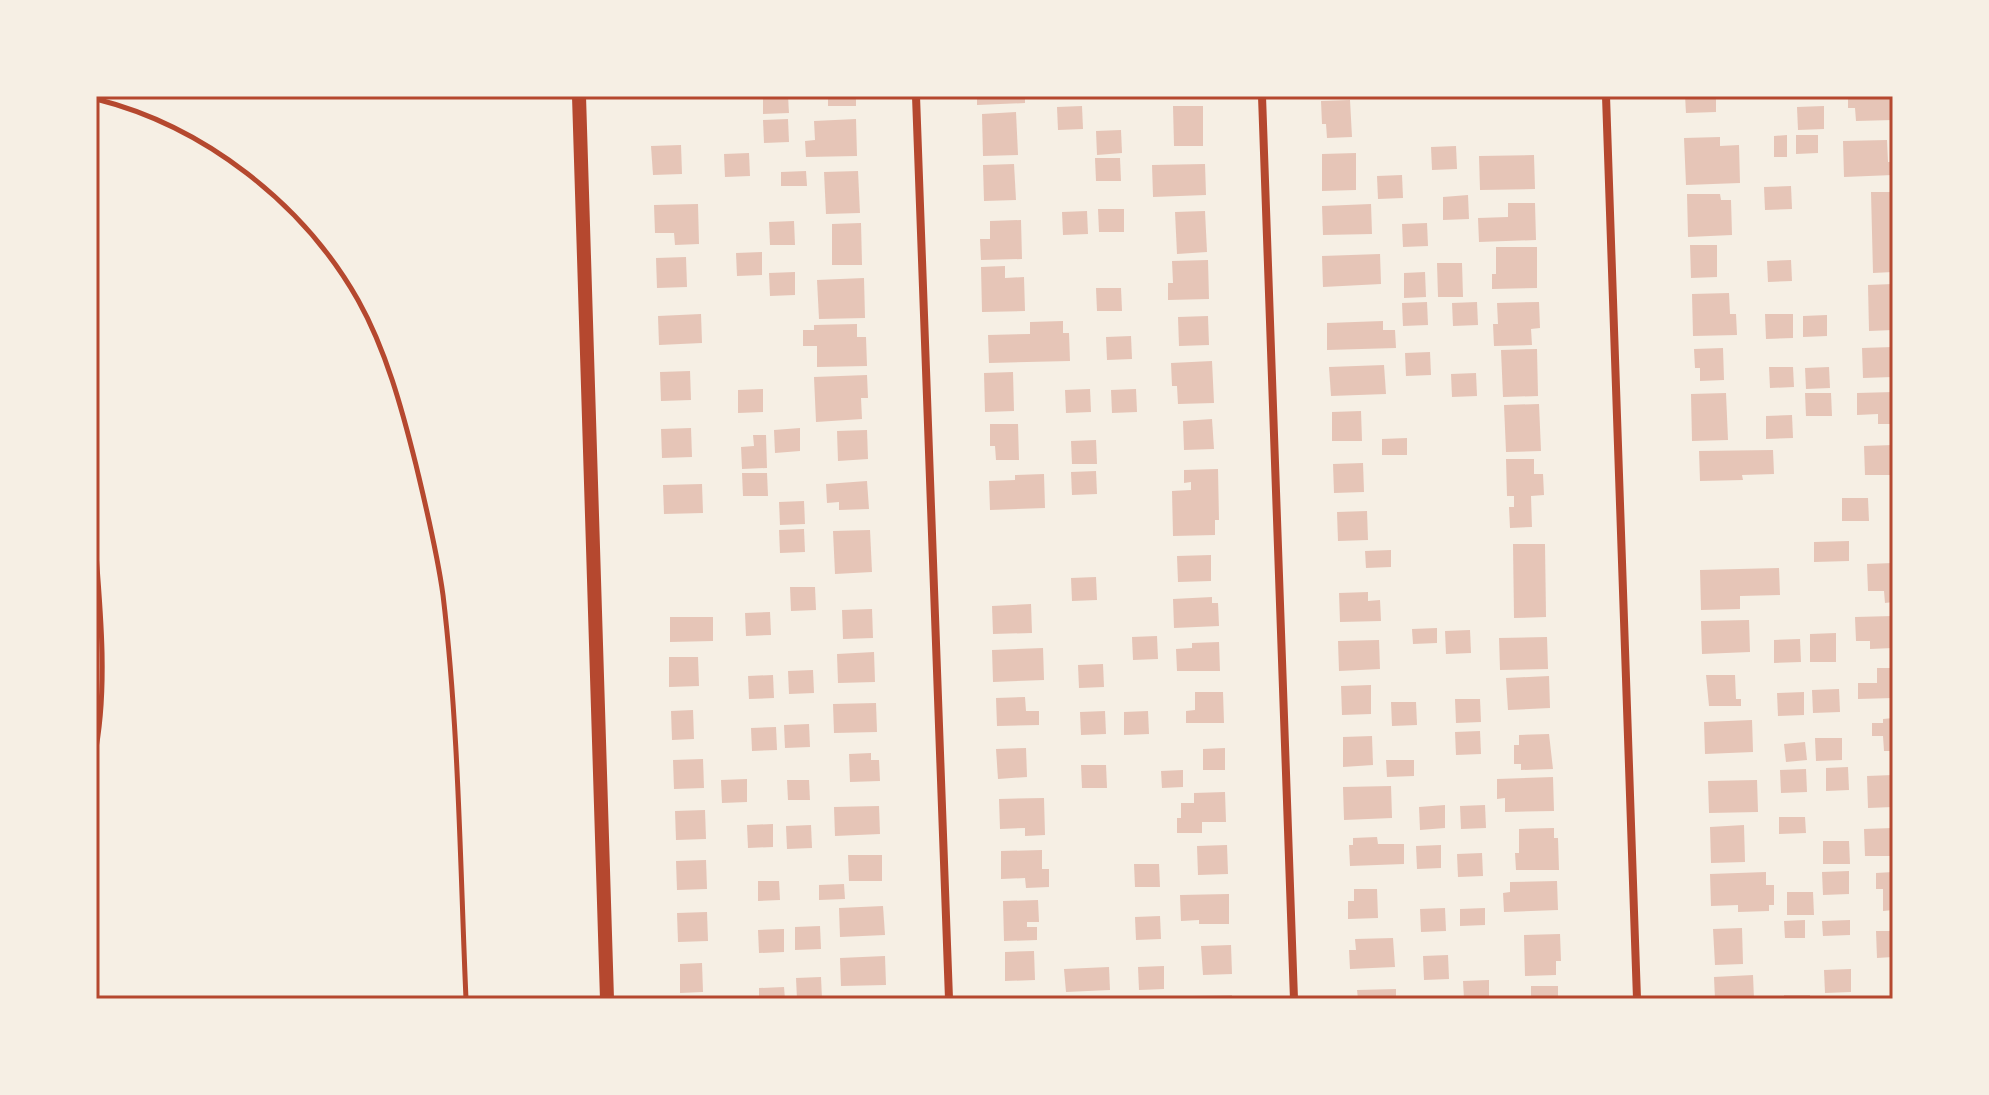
<svg xmlns="http://www.w3.org/2000/svg" width="1989" height="1095" viewBox="0 0 1989 1095" font-family="Mulish,sans-serif">
  <style>
    .building { fill: #e6c5b7 }
    .lines { fill: none; stroke-linecap: round; stroke-linejoin: round }
    .service { stroke: #b5482f; stroke-width: 5 }
    .minor { stroke: #b5482f; stroke-width: 8 }
    .secondary { stroke: #b5482f; stroke-width: 14 }
    .neatline { fill: none; stroke: #b5482f; stroke-width: 3 }
  </style>
  <rect width="100%" height="100%" fill="#f6efe4"/>
  <!-- building -->
  <g class="building">
    <path d="M 763,96 L 788,96 L 789,113 L 763,114 Z"/>
    <rect x="828" y="96" width="28" height="10"/>
    <path d="M 977,96 L 1025,96 L 1025,103 L 977,105 Z"/>
    <path d="M 1685,96 L 1716,96 L 1716,112 L 1686,113 Z"/>
    <path d="M 1848,96 L 1893,96 L 1893,120 L 1856,121 L 1855,108 L 1848,108 Z"/>
    <path d="M 1350,100 L 1352,137 L 1327,138 L 1326,124 L 1322,124 L 1321,101 Z"/>
    <path d="M 1082,106 L 1083,129 L 1058,130 L 1057,107 Z"/>
    <path d="M 1173,106 L 1203,106 L 1203,146 L 1174,146 Z"/>
    <path d="M 1824,106 L 1824,129 L 1798,130 L 1797,107 Z"/>
    <path d="M 1016,112 L 1018,155 L 983,156 L 982,114 Z"/>
    <path d="M 788,119 L 789,142 L 764,143 L 763,120 Z"/>
    <path d="M 856,119 L 857,156 L 806,157 L 805,141 L 815,140 L 814,121 Z"/>
    <path d="M 1121,130 L 1122,153 L 1097,155 L 1096,131 Z"/>
    <path d="M 1787,135 L 1787,157 L 1774,157 L 1774,136 Z"/>
    <path d="M 1796,135 L 1818,135 L 1818,153 L 1796,154 Z"/>
    <path d="M 1720,137 L 1720,146 L 1739,145 L 1740,183 L 1686,185 L 1684,138 Z"/>
    <path d="M 1887,140 L 1888,162 L 1893,162 L 1893,175 L 1844,177 L 1843,141 Z"/>
    <path d="M 681,145 L 682,174 L 653,175 L 651,146 Z"/>
    <path d="M 1456,146 L 1457,169 L 1432,170 L 1431,147 Z"/>
    <path d="M 749,153 L 750,176 L 725,177 L 724,154 Z"/>
    <path d="M 1356,153 L 1356,190 L 1322,191 L 1322,154 Z"/>
    <path d="M 1534,155 L 1535,189 L 1480,190 L 1479,156 Z"/>
    <path d="M 1095,158 L 1120,158 L 1121,181 L 1096,181 Z"/>
    <path d="M 1014,164 L 1016,200 L 984,201 L 983,165 Z"/>
    <path d="M 1205,164 L 1206,195 L 1153,197 L 1152,165 Z"/>
    <path d="M 806,171 L 807,186 L 781,186 L 781,172 Z"/>
    <path d="M 858,171 L 860,213 L 826,214 L 824,172 Z"/>
    <path d="M 1402,175 L 1403,198 L 1378,199 L 1377,176 Z"/>
    <path d="M 1791,186 L 1792,209 L 1765,210 L 1764,187 Z"/>
    <path d="M 1871,192 L 1893,192 L 1893,244 L 1890,244 L 1890,254 L 1893,254 L 1893,272 L 1873,273 Z"/>
    <path d="M 1687,194 L 1720,194 L 1721,200 L 1731,200 L 1732,235 L 1688,237 Z"/>
    <path d="M 1468,195 L 1469,219 L 1443,220 L 1443,197 Z"/>
    <path d="M 1508,203 L 1535,203 L 1536,240 L 1479,242 L 1478,218 L 1508,217 Z"/>
    <path d="M 698,204 L 699,244 L 675,245 L 674,233 L 655,233 L 654,205 Z"/>
    <path d="M 1371,204 L 1372,234 L 1323,235 L 1322,206 Z"/>
    <path d="M 1098,209 L 1124,209 L 1124,232 L 1099,232 Z"/>
    <path d="M 1087,211 L 1088,234 L 1063,235 L 1062,212 Z"/>
    <path d="M 1205,211 L 1207,252 L 1177,254 L 1175,212 Z"/>
    <path d="M 1021,220 L 1022,259 L 981,260 L 980,239 L 990,239 L 990,221 Z"/>
    <path d="M 794,221 L 795,245 L 770,245 L 769,222 Z"/>
    <path d="M 861,223 L 862,265 L 832,265 L 832,224 Z"/>
    <path d="M 1427,223 L 1428,246 L 1403,247 L 1402,224 Z"/>
    <path d="M 1690,245 L 1717,245 L 1717,277 L 1691,278 Z"/>
    <path d="M 1496,247 L 1537,247 L 1537,288 L 1492,289 L 1492,274 L 1496,274 Z"/>
    <path d="M 762,252 L 762,275 L 737,276 L 736,253 Z"/>
    <path d="M 1380,254 L 1381,284 L 1323,287 L 1322,256 Z"/>
    <path d="M 686,257 L 687,287 L 657,288 L 656,258 Z"/>
    <path d="M 1208,260 L 1209,299 L 1168,300 L 1168,283 L 1173,283 L 1172,261 Z"/>
    <path d="M 1791,260 L 1792,281 L 1768,282 L 1767,261 Z"/>
    <path d="M 1437,263 L 1462,263 L 1463,297 L 1438,297 Z"/>
    <path d="M 1005,266 L 1005,278 L 1024,277 L 1025,311 L 982,312 L 981,267 Z"/>
    <path d="M 795,272 L 795,295 L 770,296 L 769,273 Z"/>
    <path d="M 1425,272 L 1426,297 L 1404,298 L 1404,273 Z"/>
    <path d="M 864,278 L 865,318 L 819,319 L 817,280 Z"/>
    <path d="M 1893,284 L 1893,330 L 1869,331 L 1868,285 Z"/>
    <path d="M 1096,288 L 1121,288 L 1122,311 L 1097,311 Z"/>
    <path d="M 1729,293 L 1730,314 L 1736,314 L 1737,335 L 1693,336 L 1692,294 Z"/>
    <path d="M 1427,302 L 1428,325 L 1403,326 L 1402,303 Z"/>
    <path d="M 1477,302 L 1478,325 L 1453,326 L 1452,303 Z"/>
    <path d="M 1539,302 L 1540,328 L 1531,329 L 1532,345 L 1494,346 L 1493,324 L 1498,324 L 1497,303 Z"/>
    <path d="M 701,314 L 702,343 L 659,345 L 658,316 Z"/>
    <path d="M 1765,314 L 1793,314 L 1793,338 L 1766,339 Z"/>
    <path d="M 1827,315 L 1827,336 L 1803,337 L 1803,316 Z"/>
    <path d="M 1208,316 L 1209,345 L 1179,346 L 1178,317 Z"/>
    <path d="M 1063,321 L 1063,333 L 1069,333 L 1070,361 L 989,363 L 988,335 L 1030,334 L 1030,322 Z"/>
    <path d="M 1383,321 L 1383,330 L 1395,330 L 1396,348 L 1327,350 L 1327,323 Z"/>
    <path d="M 857,324 L 857,337 L 866,337 L 867,366 L 817,367 L 817,346 L 803,346 L 803,330 L 814,330 L 814,325 Z"/>
    <path d="M 1131,336 L 1132,359 L 1107,360 L 1106,337 Z"/>
    <path d="M 1893,347 L 1893,377 L 1863,378 L 1862,348 Z"/>
    <path d="M 1723,348 L 1724,380 L 1700,381 L 1700,368 L 1695,368 L 1694,349 Z"/>
    <path d="M 1537,349 L 1538,396 L 1503,397 L 1501,350 Z"/>
    <path d="M 1430,352 L 1431,375 L 1406,376 L 1405,353 Z"/>
    <path d="M 1212,361 L 1214,403 L 1178,404 L 1177,386 L 1172,386 L 1171,363 Z"/>
    <path d="M 1384,365 L 1386,394 L 1331,396 L 1329,367 Z"/>
    <path d="M 1769,367 L 1793,367 L 1794,387 L 1770,388 Z"/>
    <path d="M 1829,367 L 1830,388 L 1806,389 L 1805,368 Z"/>
    <path d="M 690,371 L 691,400 L 661,401 L 660,372 Z"/>
    <path d="M 1013,372 L 1014,411 L 985,412 L 984,373 Z"/>
    <path d="M 1476,373 L 1477,396 L 1452,397 L 1451,374 Z"/>
    <path d="M 867,375 L 868,398 L 861,398 L 862,419 L 816,422 L 814,377 Z"/>
    <path d="M 763,389 L 763,412 L 738,413 L 738,390 Z"/>
    <path d="M 1090,389 L 1091,412 L 1066,413 L 1065,390 Z"/>
    <path d="M 1136,389 L 1137,412 L 1112,413 L 1111,390 Z"/>
    <path d="M 1893,392 L 1893,424 L 1878,424 L 1878,414 L 1857,415 L 1857,393 Z"/>
    <path d="M 1726,393 L 1728,440 L 1692,441 L 1691,394 Z"/>
    <path d="M 1805,393 L 1831,393 L 1832,416 L 1806,416 Z"/>
    <path d="M 1539,404 L 1541,451 L 1506,452 L 1504,405 Z"/>
    <path d="M 1361,411 L 1362,441 L 1332,441 L 1332,412 Z"/>
    <path d="M 1792,415 L 1793,438 L 1766,439 L 1766,416 Z"/>
    <path d="M 1212,419 L 1214,449 L 1184,450 L 1183,421 Z"/>
    <path d="M 990,424 L 1018,424 L 1019,460 L 996,460 L 995,446 L 990,446 Z"/>
    <path d="M 691,428 L 692,457 L 662,458 L 661,429 Z"/>
    <path d="M 800,428 L 800,451 L 775,453 L 774,430 Z"/>
    <path d="M 867,430 L 868,459 L 838,461 L 837,431 Z"/>
    <path d="M 753,435 L 766,435 L 767,468 L 742,469 L 741,447 L 754,446 Z"/>
    <path d="M 1407,438 L 1407,455 L 1382,455 L 1382,439 Z"/>
    <path d="M 1096,440 L 1097,464 L 1072,464 L 1071,441 Z"/>
    <path d="M 1893,445 L 1893,475 L 1865,475 L 1864,446 Z"/>
    <path d="M 1773,450 L 1774,474 L 1742,475 L 1743,480 L 1700,481 L 1699,451 Z"/>
    <path d="M 1506,459 L 1534,459 L 1534,474 L 1543,474 L 1544,495 L 1531,496 L 1532,527 L 1510,528 L 1509,507 L 1514,507 L 1514,496 L 1507,496 Z"/>
    <path d="M 1363,463 L 1364,492 L 1334,493 L 1333,464 Z"/>
    <path d="M 1218,469 L 1219,520 L 1215,520 L 1215,535 L 1173,536 L 1172,491 L 1191,490 L 1191,482 L 1184,483 L 1184,470 Z"/>
    <path d="M 1096,471 L 1097,494 L 1072,495 L 1071,472 Z"/>
    <path d="M 742,473 L 767,473 L 768,496 L 743,496 Z"/>
    <path d="M 1044,474 L 1045,508 L 990,510 L 989,481 L 1015,480 L 1015,475 Z"/>
    <path d="M 867,481 L 869,509 L 839,510 L 839,502 L 827,503 L 826,484 Z"/>
    <path d="M 702,484 L 703,513 L 664,514 L 663,485 Z"/>
    <path d="M 1842,498 L 1868,498 L 1869,521 L 1842,521 Z"/>
    <path d="M 804,501 L 805,524 L 780,525 L 779,502 Z"/>
    <path d="M 1367,511 L 1368,540 L 1338,541 L 1337,512 Z"/>
    <path d="M 804,529 L 805,552 L 780,553 L 779,530 Z"/>
    <path d="M 870,530 L 872,572 L 835,574 L 833,531 Z"/>
    <path d="M 1849,541 L 1849,561 L 1814,562 L 1814,542 Z"/>
    <path d="M 1513,544 L 1545,544 L 1546,617 L 1514,618 Z"/>
    <path d="M 1391,550 L 1391,567 L 1366,568 L 1365,551 Z"/>
    <path d="M 1211,555 L 1211,581 L 1178,582 L 1177,556 Z"/>
    <path d="M 1893,563 L 1893,602 L 1885,603 L 1884,591 L 1868,591 L 1867,564 Z"/>
    <path d="M 1779,568 L 1780,595 L 1740,596 L 1740,609 L 1701,610 L 1700,570 Z"/>
    <path d="M 1096,577 L 1097,600 L 1072,601 L 1071,578 Z"/>
    <path d="M 790,587 L 815,587 L 816,610 L 791,611 Z"/>
    <path d="M 1368,592 L 1368,601 L 1380,600 L 1381,621 L 1340,622 L 1339,593 Z"/>
    <path d="M 1212,597 L 1212,603 L 1218,603 L 1219,626 L 1174,628 L 1173,599 Z"/>
    <path d="M 1031,604 L 1032,633 L 993,634 L 992,606 Z"/>
    <path d="M 872,609 L 873,638 L 843,639 L 842,610 Z"/>
    <path d="M 770,612 L 771,635 L 746,636 L 745,613 Z"/>
    <path d="M 1893,616 L 1893,648 L 1870,649 L 1870,641 L 1856,641 L 1855,617 Z"/>
    <path d="M 670,617 L 713,617 L 713,641 L 670,642 Z"/>
    <path d="M 1749,620 L 1750,652 L 1702,654 L 1701,621 Z"/>
    <path d="M 1437,628 L 1437,643 L 1413,644 L 1412,629 Z"/>
    <path d="M 1470,630 L 1471,653 L 1446,654 L 1445,631 Z"/>
    <path d="M 1836,633 L 1836,662 L 1810,662 L 1810,634 Z"/>
    <path d="M 1157,636 L 1158,659 L 1133,660 L 1132,637 Z"/>
    <path d="M 1547,637 L 1548,669 L 1500,670 L 1499,638 Z"/>
    <path d="M 1800,639 L 1801,662 L 1774,663 L 1774,640 Z"/>
    <path d="M 1379,640 L 1380,669 L 1339,671 L 1338,641 Z"/>
    <path d="M 1219,642 L 1220,671 L 1177,671 L 1176,649 L 1192,648 L 1192,643 Z"/>
    <path d="M 1043,648 L 1044,680 L 993,682 L 992,650 Z"/>
    <path d="M 874,652 L 875,682 L 838,683 L 837,654 Z"/>
    <path d="M 669,657 L 698,657 L 699,686 L 669,687 Z"/>
    <path d="M 1103,664 L 1104,687 L 1079,688 L 1078,665 Z"/>
    <path d="M 1877,668 L 1893,668 L 1893,698 L 1858,699 L 1858,683 L 1877,683 Z"/>
    <path d="M 813,670 L 814,693 L 789,694 L 788,671 Z"/>
    <path d="M 773,675 L 774,698 L 749,699 L 748,676 Z"/>
    <path d="M 1706,675 L 1735,675 L 1736,699 L 1741,699 L 1741,706 L 1709,706 Z"/>
    <path d="M 1549,676 L 1550,708 L 1508,710 L 1506,678 Z"/>
    <path d="M 1371,685 L 1371,714 L 1342,715 L 1341,686 Z"/>
    <path d="M 1839,689 L 1840,712 L 1813,713 L 1812,690 Z"/>
    <path d="M 1195,692 L 1223,692 L 1224,723 L 1186,723 L 1186,711 L 1195,710 Z"/>
    <path d="M 1804,692 L 1804,715 L 1778,716 L 1777,693 Z"/>
    <path d="M 1025,697 L 1026,711 L 1039,711 L 1039,725 L 997,726 L 996,698 Z"/>
    <path d="M 1455,699 L 1480,699 L 1481,722 L 1456,723 Z"/>
    <path d="M 1391,702 L 1416,702 L 1417,725 L 1392,726 Z"/>
    <path d="M 876,703 L 877,732 L 834,733 L 833,704 Z"/>
    <path d="M 693,710 L 694,739 L 672,740 L 671,711 Z"/>
    <path d="M 1105,711 L 1106,734 L 1081,735 L 1080,712 Z"/>
    <path d="M 1148,711 L 1149,734 L 1124,735 L 1124,712 Z"/>
    <path d="M 1893,718 L 1893,751 L 1884,751 L 1883,736 L 1872,736 L 1872,723 L 1883,723 L 1883,719 Z"/>
    <path d="M 1752,720 L 1753,752 L 1705,754 L 1704,722 Z"/>
    <path d="M 809,724 L 810,747 L 785,748 L 784,725 Z"/>
    <path d="M 776,727 L 777,750 L 752,751 L 751,728 Z"/>
    <path d="M 1480,731 L 1481,754 L 1456,755 L 1455,732 Z"/>
    <path d="M 1549,734 L 1553,769 L 1521,770 L 1521,764 L 1514,764 L 1514,745 L 1519,745 L 1519,735 Z"/>
    <path d="M 1372,736 L 1373,765 L 1343,767 L 1343,737 Z"/>
    <path d="M 1815,738 L 1842,738 L 1842,760 L 1816,761 Z"/>
    <path d="M 1805,742 L 1807,760 L 1786,762 L 1784,744 Z"/>
    <path d="M 1026,748 L 1027,777 L 998,779 L 996,749 Z"/>
    <path d="M 1225,748 L 1225,770 L 1203,770 L 1203,749 Z"/>
    <path d="M 871,753 L 871,760 L 879,760 L 880,781 L 850,782 L 849,754 Z"/>
    <path d="M 703,759 L 704,788 L 674,789 L 673,760 Z"/>
    <path d="M 1386,760 L 1414,760 L 1414,776 L 1387,777 Z"/>
    <path d="M 1081,765 L 1106,765 L 1107,788 L 1082,788 Z"/>
    <path d="M 1848,767 L 1849,790 L 1826,791 L 1826,768 Z"/>
    <path d="M 1806,769 L 1807,792 L 1781,793 L 1780,770 Z"/>
    <path d="M 1183,770 L 1183,787 L 1162,788 L 1161,771 Z"/>
    <path d="M 1893,775 L 1893,807 L 1868,808 L 1867,776 Z"/>
    <path d="M 1553,777 L 1554,811 L 1505,812 L 1505,798 L 1497,799 L 1497,779 Z"/>
    <path d="M 747,779 L 747,802 L 722,803 L 721,780 Z"/>
    <path d="M 787,780 L 809,780 L 810,800 L 788,800 Z"/>
    <path d="M 1757,780 L 1758,812 L 1709,813 L 1708,781 Z"/>
    <path d="M 1391,786 L 1392,818 L 1344,820 L 1343,787 Z"/>
    <path d="M 1225,792 L 1226,822 L 1202,822 L 1202,833 L 1177,833 L 1177,818 L 1181,818 L 1181,803 L 1194,803 L 1194,793 Z"/>
    <path d="M 1044,798 L 1045,835 L 1025,836 L 1025,828 L 1000,829 L 999,799 Z"/>
    <path d="M 1445,805 L 1445,828 L 1420,830 L 1419,807 Z"/>
    <path d="M 1485,805 L 1486,828 L 1461,829 L 1460,806 Z"/>
    <path d="M 879,806 L 880,834 L 835,836 L 834,807 Z"/>
    <path d="M 705,810 L 706,839 L 676,840 L 675,811 Z"/>
    <path d="M 1779,817 L 1805,817 L 1806,833 L 1779,834 Z"/>
    <path d="M 773,824 L 773,847 L 748,848 L 747,825 Z"/>
    <path d="M 811,825 L 812,848 L 787,849 L 786,826 Z"/>
    <path d="M 1744,825 L 1745,862 L 1711,863 L 1710,827 Z"/>
    <path d="M 1554,828 L 1554,838 L 1558,838 L 1559,870 L 1516,870 L 1515,853 L 1519,853 L 1519,829 Z"/>
    <path d="M 1893,828 L 1893,856 L 1865,856 L 1864,829 Z"/>
    <path d="M 1377,837 L 1378,844 L 1404,844 L 1404,864 L 1350,866 L 1349,845 L 1353,845 L 1353,838 Z"/>
    <path d="M 1823,841 L 1849,841 L 1850,864 L 1823,864 Z"/>
    <path d="M 1227,845 L 1228,874 L 1198,875 L 1197,846 Z"/>
    <path d="M 1441,845 L 1441,868 L 1417,869 L 1416,846 Z"/>
    <path d="M 1042,850 L 1042,869 L 1049,869 L 1049,887 L 1026,888 L 1025,878 L 1001,879 L 1001,851 Z"/>
    <path d="M 1482,853 L 1483,876 L 1458,877 L 1457,854 Z"/>
    <path d="M 848,855 L 882,855 L 882,881 L 849,881 Z"/>
    <path d="M 706,860 L 707,889 L 677,890 L 676,861 Z"/>
    <path d="M 1134,864 L 1159,864 L 1160,887 L 1135,887 Z"/>
    <path d="M 1849,871 L 1849,894 L 1823,895 L 1822,872 Z"/>
    <path d="M 1766,872 L 1766,885 L 1774,885 L 1774,905 L 1769,905 L 1769,911 L 1738,912 L 1738,905 L 1711,906 L 1710,874 Z"/>
    <path d="M 1893,872 L 1893,910 L 1883,911 L 1883,889 L 1876,889 L 1876,873 Z"/>
    <path d="M 758,881 L 779,881 L 780,900 L 758,901 Z"/>
    <path d="M 1557,881 L 1558,910 L 1504,912 L 1503,893 L 1510,892 L 1510,882 Z"/>
    <path d="M 844,884 L 845,899 L 819,900 L 819,885 Z"/>
    <path d="M 1354,889 L 1377,889 L 1378,918 L 1348,919 L 1348,901 L 1354,901 Z"/>
    <path d="M 1787,892 L 1813,892 L 1814,915 L 1787,915 Z"/>
    <path d="M 1229,894 L 1229,924 L 1199,924 L 1199,920 L 1181,921 L 1180,895 Z"/>
    <path d="M 1038,900 L 1039,922 L 1027,922 L 1027,927 L 1037,927 L 1037,940 L 1004,941 L 1003,901 Z"/>
    <path d="M 883,906 L 885,935 L 840,937 L 839,908 Z"/>
    <path d="M 1445,908 L 1446,931 L 1421,932 L 1420,909 Z"/>
    <path d="M 1485,908 L 1485,925 L 1460,926 L 1460,909 Z"/>
    <path d="M 707,912 L 708,941 L 678,942 L 677,913 Z"/>
    <path d="M 1160,916 L 1161,939 L 1136,940 L 1135,917 Z"/>
    <path d="M 1805,920 L 1805,938 L 1785,938 L 1784,921 Z"/>
    <path d="M 1850,920 L 1850,935 L 1823,936 L 1822,921 Z"/>
    <path d="M 820,926 L 821,949 L 795,950 L 795,927 Z"/>
    <path d="M 1742,928 L 1743,964 L 1715,965 L 1713,929 Z"/>
    <path d="M 784,929 L 784,952 L 759,953 L 758,930 Z"/>
    <path d="M 1876,931 L 1893,931 L 1893,957 L 1877,958 Z"/>
    <path d="M 1560,934 L 1561,961 L 1556,961 L 1556,975 L 1525,976 L 1524,935 Z"/>
    <path d="M 1393,938 L 1395,967 L 1350,969 L 1349,950 L 1356,950 L 1355,939 Z"/>
    <path d="M 1231,945 L 1232,974 L 1203,975 L 1201,946 Z"/>
    <path d="M 1034,951 L 1035,980 L 1005,981 L 1005,952 Z"/>
    <path d="M 1448,955 L 1449,979 L 1424,980 L 1423,956 Z"/>
    <path d="M 885,956 L 886,985 L 841,986 L 840,958 Z"/>
    <path d="M 702,963 L 703,992 L 680,993 L 680,964 Z"/>
    <path d="M 1164,966 L 1164,989 L 1139,990 L 1138,967 Z"/>
    <path d="M 1109,967 L 1110,990 L 1066,992 L 1064,969 Z"/>
    <path d="M 1851,969 L 1851,992 L 1825,993 L 1824,970 Z"/>
    <path d="M 1753,975 L 1754,999 L 1715,999 L 1714,977 Z"/>
    <path d="M 821,977 L 822,999 L 797,999 L 796,978 Z"/>
    <path d="M 1489,980 L 1489,999 L 1464,999 L 1463,981 Z"/>
    <rect x="1531" y="986" width="27" height="13"/>
    <path d="M 784,987 L 785,999 L 759,999 L 759,988 Z"/>
    <path d="M 1396,989 L 1396,999 L 1358,999 L 1357,990 Z"/>
    <path d="M 1232,995 L 1232,999 L 1192,999 L 1192,996 Z"/>
    <rect x="1784" y="995" width="26" height="4"/>
  </g>
  <g class="lines">
    <!-- service -->
    <g class="service">
      <path d="M 96,99 C 204,126 303,203 358,300 C 386,350 402,409 416,465 C 426,507 437,551 443,595 C 459,729 460,864 466,999"/>
      <path d="M 96,554 C 101,616 107,687 96,748"/>
    </g>
    <!-- minor -->
    <g class="minor">
      <path d="M 916,96 L 949,999"/>
      <path d="M 1262,96 L 1294,999"/>
      <path d="M 1606,96 L 1637,999"/>
    </g>
    <!-- secondary -->
    <path class="secondary" d="M 579,96 L 607,999"/>
  </g>
  <!-- border -->
  <rect width="1989" height="1095" fill="none" stroke="#f6efe4" stroke-width="196"/>
  <rect x="98" y="98" width="1793" height="899" class="neatline"/>
</svg>
